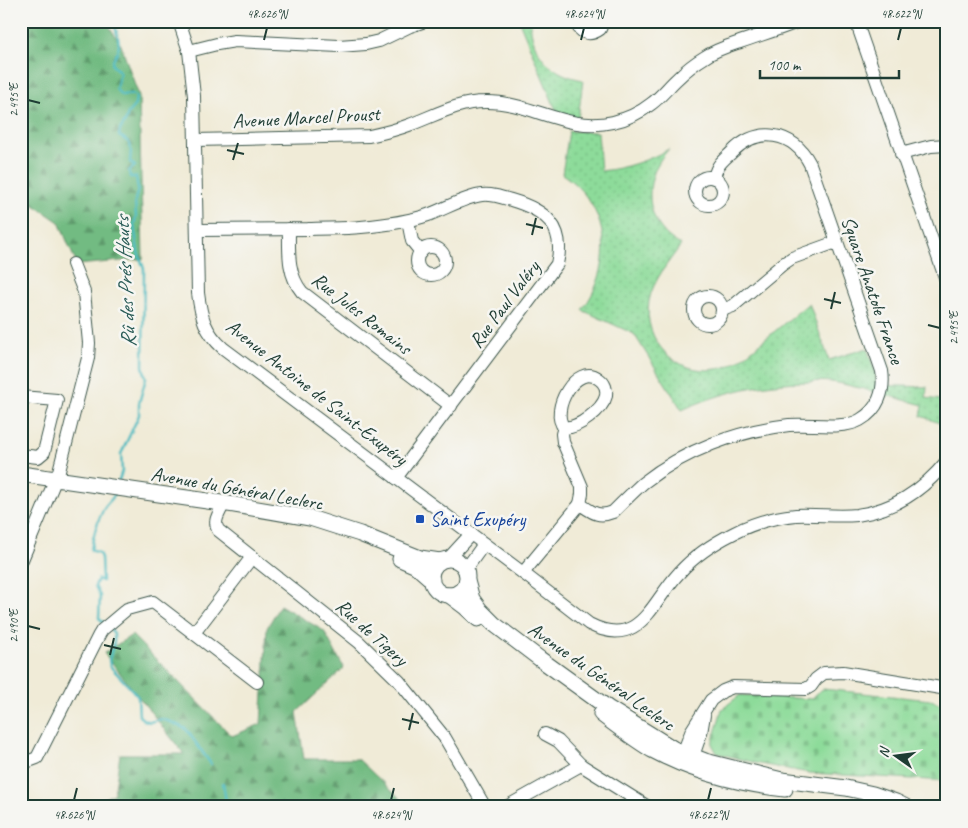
<svg xmlns="http://www.w3.org/2000/svg" width="968" height="828" viewBox="0 0 968 828" font-family="Caveat,sans-serif">
  <style>
    .grass { fill: url(#grass-dots); stroke: #568c67 }
    .forest { fill: url(#forest-firs); stroke: #487c5b }
    .cemetery { fill: url(#cemetery-stones); stroke: #568c67 }
    .lines { fill: none; stroke-linecap: round; stroke-linejoin: round }
    .stream { stroke: #4cbbc1; stroke-width: 2.5 }
    .minor-casing { stroke: #3e574c; stroke-width: 14 }
    .major-casing { stroke: #3e574c; stroke-width: 17 }
    .minor { stroke: #fff; stroke-width: 12 }
    .major { stroke: #fff; stroke-width: 15 }
    .ticks { fill: none; stroke: #1f3d34; stroke-width: 2 }
    .transit-dot { fill: #1a4fb4; stroke: #f6f6f2; stroke-width: 2 }
    .labels { text-anchor: middle; stroke-width: 5; stroke-linejoin: round; paint-order: stroke }
    .street-label { font-size: 20px; fill: #1f3d34; stroke: #f6f6f2 }
    .transit-label { font-size: 20px; fill: #164399; stroke: #f6f6f2; text-anchor: start }
    .water-label { font-size: 21px; font-style: italic; fill: #2a5c57; stroke: #f6f6f2 }
    .neatline { fill: none; stroke: #1f3d34; stroke-width: 2 }
    .ticks-label { font-size: 12px; text-anchor: middle; fill: #1f3d34 }
  </style>
  <defs>
    <pattern id="grass-dots" width="8" height="8" patternUnits="userSpaceOnUse" patternTransform="scale(1.25)"><rect width="8" height="8" fill="#8ddb9a"/><path d="M2 2h.1M6 6h.1" fill="none" stroke="#79bd85" stroke-width="1.8" stroke-linecap="round"/></pattern>
    <pattern id="forest-firs" width="22" height="20" patternUnits="userSpaceOnUse" patternTransform="scale(1.25)"><rect width="22" height="20" fill="#72bb82"/><path d="M5 1l3.5 6h-7zM16 11l3.5 6h-7z" fill="#5d996b"/></pattern>
    <pattern id="cemetery-stones" width="16" height="16" patternUnits="userSpaceOnUse" patternTransform="scale(1.25)"><rect width="16" height="16" fill="#8ddb9a"/><path d="M2 7V4a2 2 0 0 1 4 0v3zM10 15v-3a2 2 0 0 1 4 0v3z" fill="#79bd85"/></pattern>
  </defs>
  <rect width="100%" height="100%" fill="#f6f6f2"/>
  <filter id="ink" filterUnits="userSpaceOnUse"><feTurbulence type="fractalNoise" baseFrequency=".02" numOctaves="2"/><feDisplacementMap in="SourceGraphic" scale="10" xChannelSelector="R" yChannelSelector="G"/><feConvolveMatrix kernelMatrix="1 2 1 2 8 2 1 2 1" color-interpolation-filters="sRGB"/></filter>
  <filter id="wash" filterUnits="userSpaceOnUse"><feTurbulence type="fractalNoise" baseFrequency=".0096" numOctaves="4" result="noise"/><feDisplacementMap in="SourceGraphic" scale="20" xChannelSelector="R" yChannelSelector="G"/><feGaussianBlur stdDeviation="1.12" result="paint"/><feColorMatrix in="noise" values="0 0 0 0 0 0 0 0 0 0 0 0 0 0 0 0 0 1.4 0 .05"/><feComposite in="paint" operator="in"/></filter>
  <g filter="url(#wash)">
    <rect width="100%" height="100%" fill="#f0ebd7"/>
    <!-- grass -->
    <g class="grass">
      <path d="M 519,21 L 530,21 C 532,54 550,74 583,80 L 578,119 L 558,115 Z"/>
      <path d="M 569,131 L 598,132 L 601,171 C 626,168 647,161 669,149 C 641,178 643,225 681,245 C 669,262 653,280 649,301 C 642,341 677,376 716,369 C 725,368 733,364 741,359 L 809,303 L 829,360 L 867,348 L 875,372 L 876,385 L 927,387 L 926,398 L 947,401 L 947,426 L 921,416 L 923,405 C 895,398 867,389 838,383 C 828,381 818,381 808,382 C 764,382 722,392 682,410 L 634,334 L 582,310 C 616,265 610,206 562,174 Z"/>
    </g>
    <!-- forest -->
    <g class="forest">
      <path d="M 21,21 L 106,21 L 121,45 L 139,96 L 143,259 L 77,265 L 59,222 L 31,203 L 21,204 Z"/>
      <path d="M 280,605 L 324,631 L 344,668 L 297,712 L 304,759 L 358,759 L 409,807 L 81,807 L 114,794 L 120,754 L 184,754 L 104,653 L 132,635 L 232,736 L 261,724 L 267,628 Z"/>
    </g>
    <!-- cemetery -->
    <path class="cemetery" d="M 823,689 L 931,700 L 947,707 L 947,781 L 809,773 L 760,764 L 717,753 L 712,744 L 722,709 L 740,695 L 813,699 L 815,694 Z"/>
    <g class="lines">
      <!-- stream -->
      <g class="stream">
        <path d="M 113,21 C 116,29 121,42 118,50 C 117,56 113,57 112,65 L 120,72 L 116,89 L 121,95 L 132,94 L 136,96 L 135,105 L 128,113 L 126,120 L 120,130 L 119,136 C 134,143 131,146 130,162 L 135,166 L 129,171 L 130,177 L 136,177 L 138,189 L 135,200 L 136,217 L 134,225 L 138,252 L 144,269 L 143,366 L 146,378 L 139,403 L 139,415 L 121,454 L 122,471 L 118,483"/>
        <path d="M 105,624 L 99,618 L 100,596 L 95,586 L 98,579 L 102,581 L 101,558 L 99,553 L 91,550 C 93,537 97,522 103,510 C 106,503 113,500 115,493"/>
        <path d="M 110,629 L 114,633 L 114,642 L 109,660 L 110,666 L 133,691 L 138,697 L 139,716 L 144,720 L 150,722 L 161,719 L 171,722 L 186,729 L 211,764"/>
        <path d="M 223,783 L 227,807"/>
      </g>
    </g>
  </g>
  <g filter="url(#ink)">
    <g class="lines">
      <defs>
        <g id="minor">
          <path d="M 179,21 L 189,51 L 194,96 L 198,293 C 201,317 205,332 223,348 L 523,573 L 589,624 C 640,650 651,603 679,573 C 694,556 714,543 734,533 C 753,523 776,517 796,515 C 817,514 837,517 857,515 C 894,510 924,489 947,461"/>
          <path d="M 576,21 C 579,33 589,37 600,29 L 603,21"/>
          <path d="M 856,21 L 947,283"/>
          <path d="M 189,51 L 217,44 L 235,41 L 339,46 L 366,44 L 379,41 L 410,26 L 425,21"/>
          <path d="M 196,140 L 369,136 C 383,133 396,130 409,125 C 434,116 457,102 485,102 C 530,101 567,133 613,122 C 626,119 641,112 651,104 C 661,97 669,86 678,78 C 686,70 695,63 705,57 C 715,50 728,46 740,42 C 760,35 780,29 800,21"/>
          <path d="M 901,154 L 931,146 L 947,145"/>
          <circle cx="709" cy="191" r="14"/>
          <path d="M 408,221 L 412,241 L 421,252"/>
          <path d="M 289,229 C 289,251 287,274 302,292 L 451,406"/>
          <path d="M 198,230 C 234,230 271,229 308,229 C 325,228 343,229 361,227 C 383,225 407,222 428,215 C 445,209 464,197 482,195 C 492,194 501,197 511,200 C 545,210 566,226 557,264 L 396,478"/>
          <circle cx="431" cy="261" r="14"/>
          <circle cx="708" cy="310" r="14"/>
          <path d="M 722,310 L 733,306 L 783,264 L 792,258 L 836,242"/>
          <path d="M 21,397 L 57,400 L 44,452 L 38,457 L 21,455"/>
          <path d="M 564,427 C 549,412 576,361 599,379 C 605,383 607,390 606,396 C 603,409 577,430 564,427 L 562,434 L 563,442 L 582,487 L 582,494 L 580,504"/>
          <path d="M 221,509 C 217,517 214,522 218,530 L 359,642 L 399,681 L 445,738 L 485,807"/>
          <path d="M 448,559 L 471,534"/>
          <path d="M 21,562 L 59,471 L 88,358 L 89,343 L 84,292 L 73,264"/>
          <path d="M 466,569 L 484,544"/>
          <path d="M 523,573 L 580,504 C 592,512 598,518 613,512 C 623,502 633,492 643,483 C 685,450 737,431 789,425 C 811,423 842,430 860,420 C 878,410 885,391 882,371 L 810,164 C 793,131 758,126 732,152 C 727,157 721,161 718,167 C 716,170 715,174 714,178"/>
          <path d="M 194,633 L 252,557"/>
          <path d="M 545,734 L 558,741 L 581,765"/>
          <path d="M 683,753 L 692,730 L 711,700 L 723,691 L 733,687 L 806,689 L 811,686 L 816,679 L 824,673 L 843,672 L 947,689"/>
          <path d="M 693,756 L 701,733 L 704,715"/>
          <path d="M 21,764 L 37,758 L 99,635 L 102,630 L 127,609 L 153,602 L 257,682"/>
          <path d="M 506,807 L 581,765 L 648,807"/>
        </g>
        <g id="major">
          <path d="M 21,474 L 235,505 L 310,518 L 360,534 L 420,558 L 440,561"/>
          <path d="M 400,559 L 416,566 L 432,580"/>
          <circle cx="449" cy="577" r="18"/>
          <path d="M 467,581 L 472,599 L 480,610 L 494,624 L 540,659 L 608,708 L 674,749 L 705,761 L 737,769 L 782,780 L 846,788 L 873,794 L 896,802 L 906,807"/>
          <path d="M 449,595 L 465,607 L 478,619"/>
          <path d="M 601,714 C 618,727 634,739 652,750 C 693,772 740,784 785,789"/>
        </g>
      </defs>
      <!-- minor casing -->
      <use href="#minor" class="minor-casing"/>
      <!-- major casing -->
      <use href="#major" class="major-casing"/>
      <!-- minor -->
      <use href="#minor" class="minor"/>
      <!-- major -->
      <use href="#major" class="major"/>
    </g>
  </g>
  <!-- ticks -->
  <path class="ticks" d="M 264,40 L 267,28M 581,40 L 584,28M 898,40 L 901,28M 28,100 L 40,103M 227,150 L 244,154M 233,160 L 238,143M 526,224 L 543,228M 532,235 L 536,218M 824,299 L 841,303M 831,309 L 835,292M 928,325 L 940,328M 28,626 L 40,629M 104,645 L 121,649M 110,655 L 114,638M 402,719 L 419,723M 409,730 L 413,713M 74,800 L 77,788M 391,800 L 394,788M 708,800 L 711,788"/>
  <!-- markers -->
  <rect class="transit-dot" x="415" y="514" width="10" height="10" rx="2.5"/>
  <g class="labels">
    <!-- street labels -->
    <g class="street-label">
      <text transform="translate(306 117) rotate(-3)" y="7">Avenue Marcel Proust</text>
      <text transform="translate(873 290) rotate(71)" y="7">Square Anatole France</text>
      <text transform="translate(504 304) rotate(-53)" y="7">Rue Paul Valéry</text>
      <text transform="translate(362 313) rotate(38)" y="7">Rue Jules Romains</text>
      <text transform="translate(317 392) rotate(38)" y="7">Avenue Antoine de Saint-Exupéry</text>
      <text transform="translate(237 488) rotate(10)" y="7">Avenue du Général Leclerc</text>
      <text transform="translate(372 632) rotate(42)" y="7">Rue de Tigery</text>
      <text transform="translate(602 676) rotate(35)" y="7">Avenue du Général Leclerc</text>
    </g>
    <!-- transit labels -->
    <g class="transit-label">
      <text x="430" y="526">Saint Exupéry</text>
    </g>
    <!-- water labels -->
    <g class="water-label">
      <text transform="translate(125 282) rotate(-93)" y="7">Rû des Prés Hauts</text>
    </g>
  </g>
  <!-- margin -->
  <rect width="968" height="828" fill="none" stroke="#f6f6f2" stroke-width="55"/>
  <!-- north arrow -->
  <g transform="translate(896 756) rotate(284)" stroke="#f6f6f2" stroke-width="4" paint-order="stroke">
  <path d="M0-4L9 19L0 12L-9 19Z" fill="#1f3d34"/>
  <text y="-8" font-size="14" font-weight="bold" text-anchor="middle" fill="#1f3d34">N</text>
  </g>
  <!-- scale -->
  <path d="M760 70v8h139v-8" fill="none" stroke="#1f3d34" stroke-width="2.5"/>
  <text x="768" y="70" font-size="15" fill="#1f3d34" stroke="#f6f6f2" stroke-width="4" paint-order="stroke">100 m</text>
  <rect x="28" y="28" width="912" height="772" class="neatline"/>
  <g class="ticks-label">
    <text x="267" y="18">48.626°N</text>
    <text x="584" y="18">48.624°N</text>
    <text x="901" y="18">48.622°N</text>
    <text transform="translate(14 100) rotate(-90)" y="4">2.495°E</text>
    <text transform="translate(954 328) rotate(-90)" y="4">2.495°E</text>
    <text transform="translate(14 626) rotate(-90)" y="4">2.490°E</text>
    <text x="74" y="819">48.626°N</text>
    <text x="391" y="819">48.624°N</text>
    <text x="708" y="819">48.622°N</text>
  </g>
</svg>
